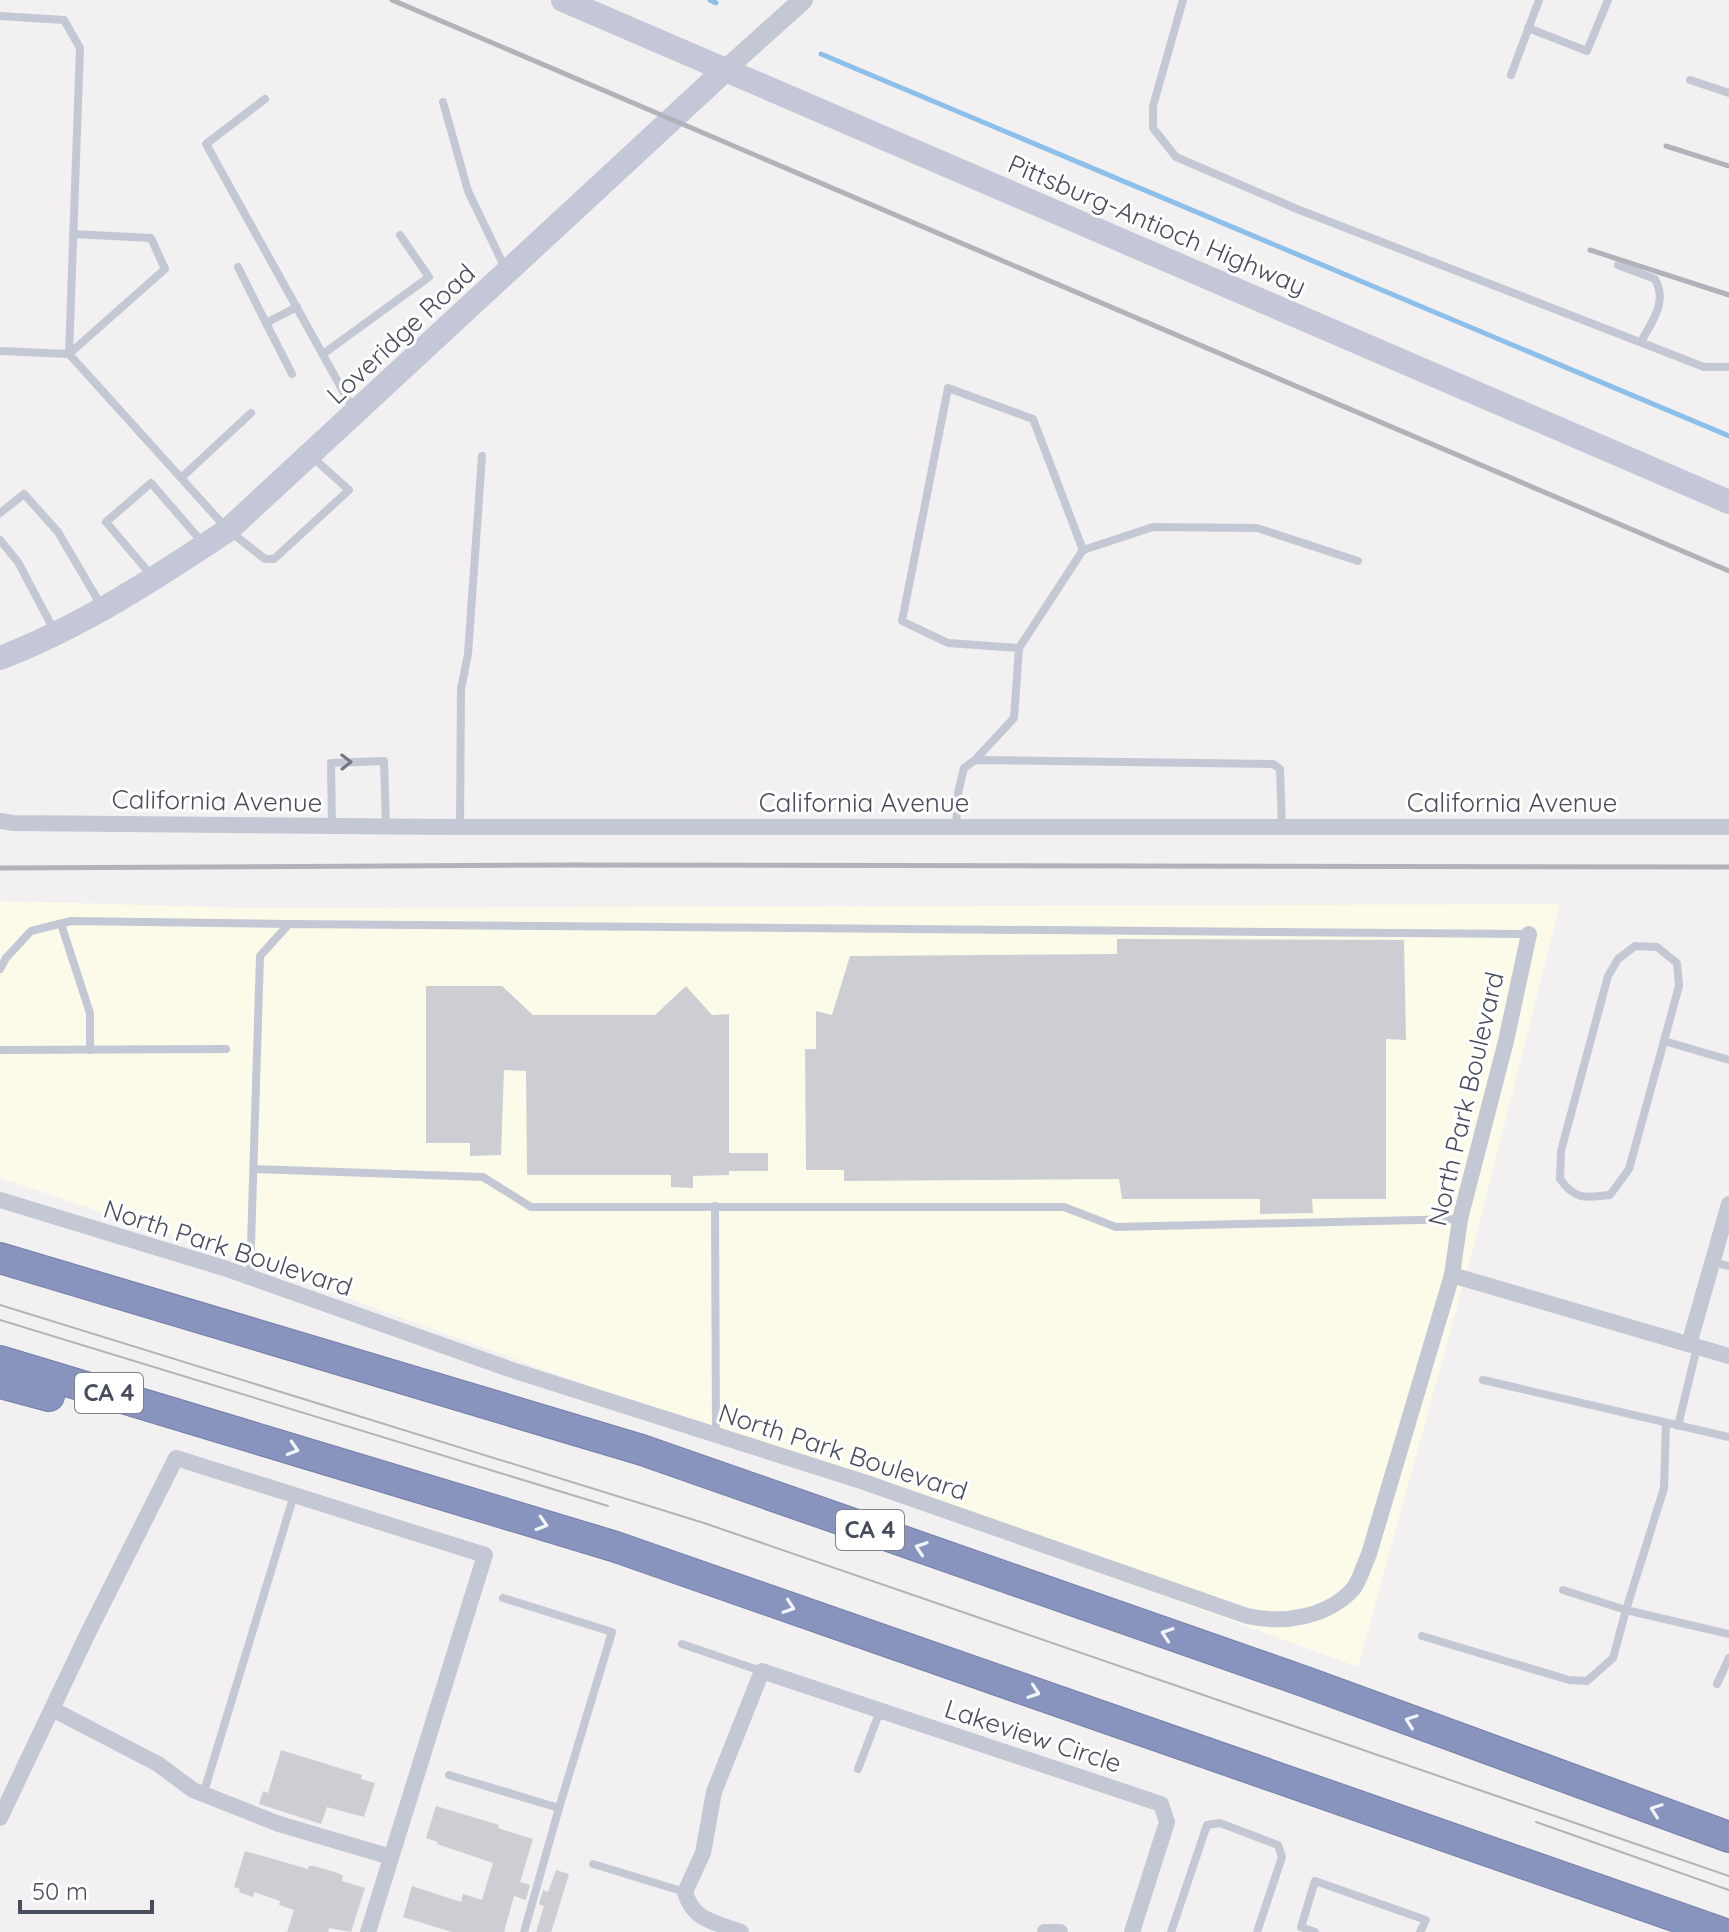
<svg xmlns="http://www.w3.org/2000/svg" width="1729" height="1932" viewBox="0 0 1729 1932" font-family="Quicksand,sans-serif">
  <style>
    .commercial { fill: #fcfbea }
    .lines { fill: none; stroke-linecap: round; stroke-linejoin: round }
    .stream { stroke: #8dbfeb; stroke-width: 5 }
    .building { fill: #cdced4 }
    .motorway-casing { stroke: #737fa9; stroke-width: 32 }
    .service { stroke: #c3c8d4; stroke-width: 8 }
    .minor { stroke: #c3c8d4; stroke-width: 16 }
    .tertiary { stroke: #c3c8d4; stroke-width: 20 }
    .secondary { stroke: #c3c7d8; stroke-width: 24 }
    .motorway { stroke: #8894be; stroke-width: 30 }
    .tram { stroke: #b2b3ba; stroke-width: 2 }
    .rail { stroke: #b2b3ba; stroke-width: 5 }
    .oneway { stroke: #737887 }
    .oneway2 { stroke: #f3f4f8 }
    .labels { text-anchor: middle; stroke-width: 6; stroke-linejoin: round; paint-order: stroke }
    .shield { fill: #fff; stroke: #7f828e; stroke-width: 2 }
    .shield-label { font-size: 24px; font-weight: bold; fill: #484d5d }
    .street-label { font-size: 26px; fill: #484d5d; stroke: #fff }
  </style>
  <rect width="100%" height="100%" fill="#f2f0f0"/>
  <!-- commercial -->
  <path class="commercial" d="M 0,901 L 249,908 L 1560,904 L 1475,1241 L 1358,1667 L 238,1258 L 0,1178 Z"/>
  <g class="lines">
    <!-- stream -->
    <g class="stream">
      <path d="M 710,0 L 716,3"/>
      <path d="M 821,54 L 1729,436"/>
    </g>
  </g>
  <!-- building -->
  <g class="building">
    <path d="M 1117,939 L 1404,940 L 1406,1040 L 1386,1039 L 1386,1199 L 1312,1199 L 1313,1213 L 1260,1214 L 1260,1199 L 1122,1199 L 1119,1179 L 844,1181 L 844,1170 L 806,1170 L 805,1049 L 816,1049 L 816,1011 L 832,1015 L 850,956 L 1117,954 Z"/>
    <path d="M 426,986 L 502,986 L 533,1015 L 655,1015 L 686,986 L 712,1015 L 729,1014 L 729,1153 L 768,1153 L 768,1171 L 729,1171 L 729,1175 L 693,1176 L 693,1188 L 671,1187 L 671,1175 L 527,1175 L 526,1071 L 504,1070 L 501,1155 L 470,1156 L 470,1143 L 426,1143 Z"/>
    <path d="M 281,1750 L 362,1775 L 361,1779 L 375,1783 L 364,1817 L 327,1807 L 321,1824 L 259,1804 L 263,1791 L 268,1793 Z"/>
    <path d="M 436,1806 L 499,1825 L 498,1828 L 533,1839 L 520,1882 L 530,1885 L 526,1900 L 514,1896 L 504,1932 L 452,1932 L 403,1917 L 412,1886 L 461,1902 L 463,1894 L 482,1900 L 493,1863 L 437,1844 L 438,1842 L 426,1838 Z"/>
    <path d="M 245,1851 L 308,1869 L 309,1866 L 314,1866 L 338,1873 L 343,1876 L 342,1881 L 365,1888 L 351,1932 L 329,1928 L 328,1932 L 287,1932 L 294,1910 L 279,1905 L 280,1901 L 254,1892 L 253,1897 L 239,1892 L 240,1889 L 234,1887 Z"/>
    <path d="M 556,1870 L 569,1874 L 555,1920 L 551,1932 L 536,1932 L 544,1906 L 539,1904 L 543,1890 L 548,1892 Z"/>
  </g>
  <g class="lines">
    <defs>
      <g id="motorway">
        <path d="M 0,1258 L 642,1450 L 1306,1682 L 1729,1837"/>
        <path d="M 0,1361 L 616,1547 L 1720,1932"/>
        <path d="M 0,1383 L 49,1396"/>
      </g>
    </defs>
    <!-- motorway casing -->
    <use href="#motorway" class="motorway-casing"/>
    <!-- service -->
    <g class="service">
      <path d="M 1183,0 L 1153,106 L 1153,128 L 1176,157 L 1297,209 L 1704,367 L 1729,367"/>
      <path d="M 0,16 L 64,20 L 80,48 L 69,354 L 0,351"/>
      <path d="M 1528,28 L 1587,51 L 1608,0"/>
      <path d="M 1511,75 L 1539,0"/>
      <path d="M 1690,80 L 1729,93"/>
      <path d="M 265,99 L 206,144 L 353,409"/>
      <path d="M 443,102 L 468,191 L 505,268"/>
      <path d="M 73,234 L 151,238 L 165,269 L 69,354 L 228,530 L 265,559 L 274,559 L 349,490 L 311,456"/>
      <path d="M 1618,265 L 1655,279 C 1668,302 1652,321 1641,342"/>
      <path d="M 238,267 L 266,323 L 297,307"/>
      <path d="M 266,323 L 292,374"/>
      <path d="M 323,354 L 429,277 L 400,235"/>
      <path d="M 181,478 L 251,413"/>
      <path d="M 0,513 L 24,494 L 58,532 L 102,607"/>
      <path d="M 0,540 L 18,562 L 55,632"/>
      <path d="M 1083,550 L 1153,527 L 1257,528 L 1358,561"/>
      <path d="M 151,575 L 106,522 L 151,483 L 202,542"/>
      <path d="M 975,760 L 1014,718 L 1019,648 L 948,643 L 902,621 L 948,388 L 1033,419 L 1083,550 L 1019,648"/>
      <path d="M 332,826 L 331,763 L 384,761 L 386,826"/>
      <path d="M 460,827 L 461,689 L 468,654 L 482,456"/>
      <path d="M 956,827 L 958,793 L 964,768 L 975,760 L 1273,764 L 1280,769 L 1282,827"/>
      <path d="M 61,924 L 90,1013 L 90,1050"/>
      <path d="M 1635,946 L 1657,947 L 1677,963 L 1679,986 L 1629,1169 L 1610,1195 C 1585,1198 1575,1200 1560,1179 L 1561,1151 L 1608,976 L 1618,959 Z"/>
      <path d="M 0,969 L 6,958 L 31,931 L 71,921 L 289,924"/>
      <path d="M 1664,1041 L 1729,1060"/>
      <path d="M 0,1050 L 226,1049"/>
      <path d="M 254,1169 L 483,1177 L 531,1207 L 1064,1207 L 1116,1227 L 1460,1219"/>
      <path d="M 715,1206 L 716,1436"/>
      <path d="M 1713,1262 L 1729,1266"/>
      <path d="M 250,1277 L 260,956 L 289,924 L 1528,934"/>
      <path d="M 1483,1380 L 1729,1437"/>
      <path d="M 1666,1423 L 1664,1488 L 1626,1610 L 1729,1634"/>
      <path d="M 1678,1426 L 1697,1347"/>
      <path d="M 1422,1636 L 1569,1680 L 1587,1681 L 1613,1658 L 1626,1610 L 1563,1590"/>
      <path d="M 682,1644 L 761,1671"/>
      <path d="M 1717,1684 L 1729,1658"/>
      <path d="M 858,1769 L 880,1711"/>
      <path d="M 449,1775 L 559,1808 L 612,1632 L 503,1598"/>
      <path d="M 203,1795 L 294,1495"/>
      <path d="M 593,1864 L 685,1892"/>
      <path d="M 524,1932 L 559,1808"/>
      <path d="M 1171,1932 L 1207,1825 L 1220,1823 L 1278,1845 L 1282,1857 L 1257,1932"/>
      <path d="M 1315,1932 L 1301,1927 L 1315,1881 L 1426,1920 L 1420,1932"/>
    </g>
    <!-- minor -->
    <g class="minor">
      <path d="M 0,821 L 13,823 L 446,827 L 1729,827"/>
      <path d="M 0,1200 L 227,1269 L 509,1369 L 864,1482 L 1247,1616 C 1282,1624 1327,1618 1353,1589 C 1360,1580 1364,1565 1369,1554 L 1452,1275 L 1460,1219 L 1506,1041 L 1529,934"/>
      <path d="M 1452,1275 L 1729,1356"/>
      <path d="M 1689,1344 L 1729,1204"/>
      <path d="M 52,1709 L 158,1764 L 193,1790 L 279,1824 L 391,1857"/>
      <path d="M 0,1818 L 88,1633 L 176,1458 L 485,1555 L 368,1932"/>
      <path d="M 741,1932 C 715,1922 693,1921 685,1892 L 703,1853 L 714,1792 L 762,1671 L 1161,1804 L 1167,1822 L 1132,1932"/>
      <path d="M 1045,1932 L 1060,1932"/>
    </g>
    <!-- tertiary -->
    <path class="tertiary" d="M 725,70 L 803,0"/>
    <!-- secondary -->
    <g class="secondary">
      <path d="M 563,0 L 1729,502"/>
      <path d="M 0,658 C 81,627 156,578 228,530 L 725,70"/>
    </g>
    <!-- motorway -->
    <use href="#motorway" class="motorway"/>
    <!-- tram -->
    <g class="tram">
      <path d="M 0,1305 L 704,1523 L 1729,1876"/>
      <path d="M 0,1320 L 608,1506"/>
      <path d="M 1536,1822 L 1729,1890"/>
    </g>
    <!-- rail -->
    <g class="rail">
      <path d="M 392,0 L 1729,571"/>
      <path d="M 1666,146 L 1729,166"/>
      <path d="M 1590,250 L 1729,295"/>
      <path d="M 0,868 L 570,865 L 1729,867"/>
    </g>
  </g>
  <!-- one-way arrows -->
  <defs><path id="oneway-chevron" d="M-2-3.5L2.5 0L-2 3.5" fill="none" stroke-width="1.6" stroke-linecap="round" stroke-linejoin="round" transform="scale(2)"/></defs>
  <use class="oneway" href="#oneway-chevron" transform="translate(346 762) rotate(-1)"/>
  <g class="oneway2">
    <use href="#oneway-chevron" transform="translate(293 1449) rotate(17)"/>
    <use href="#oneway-chevron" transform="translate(542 1524) rotate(17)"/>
    <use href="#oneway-chevron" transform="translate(921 1548) rotate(-161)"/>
    <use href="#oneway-chevron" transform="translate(789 1607) rotate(19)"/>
    <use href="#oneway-chevron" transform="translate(1167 1634) rotate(-161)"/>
    <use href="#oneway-chevron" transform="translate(1034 1692) rotate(19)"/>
    <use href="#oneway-chevron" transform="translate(1411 1721) rotate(-160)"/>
    <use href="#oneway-chevron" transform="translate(1656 1810) rotate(-160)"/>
  </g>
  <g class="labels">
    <!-- shield labels -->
    <g class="shield">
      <rect x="75" y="1373" width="68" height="40" rx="6"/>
      <rect x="836" y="1510" width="68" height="40" rx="6"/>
    </g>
    <g class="shield-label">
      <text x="109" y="1401">CA 4</text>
      <text x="870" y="1538">CA 4</text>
    </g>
    <!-- street labels -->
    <g class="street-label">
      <text transform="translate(1157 225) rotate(23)" y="9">Pittsburg-Antioch Highway</text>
      <text transform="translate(401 334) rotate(-43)" y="9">Loveridge Road</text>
      <text transform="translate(217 801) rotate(1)" y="9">California Avenue</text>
      <text x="864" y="812">California Avenue</text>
      <text x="1512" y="812">California Avenue</text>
      <text transform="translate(1466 1099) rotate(-77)" y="9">North Park Boulevard</text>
      <text transform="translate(228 1248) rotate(18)" y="9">North Park Boulevard</text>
      <text transform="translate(843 1452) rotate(18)" y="9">North Park Boulevard</text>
      <text transform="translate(1033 1736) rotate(18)" y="9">Lakeview Circle</text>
    </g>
  </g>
  <!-- scale -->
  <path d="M20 1900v12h132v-12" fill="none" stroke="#484d5d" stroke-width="4"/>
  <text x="32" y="1900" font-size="24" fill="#484d5d" stroke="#ffffff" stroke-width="6" paint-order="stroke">50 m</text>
</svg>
